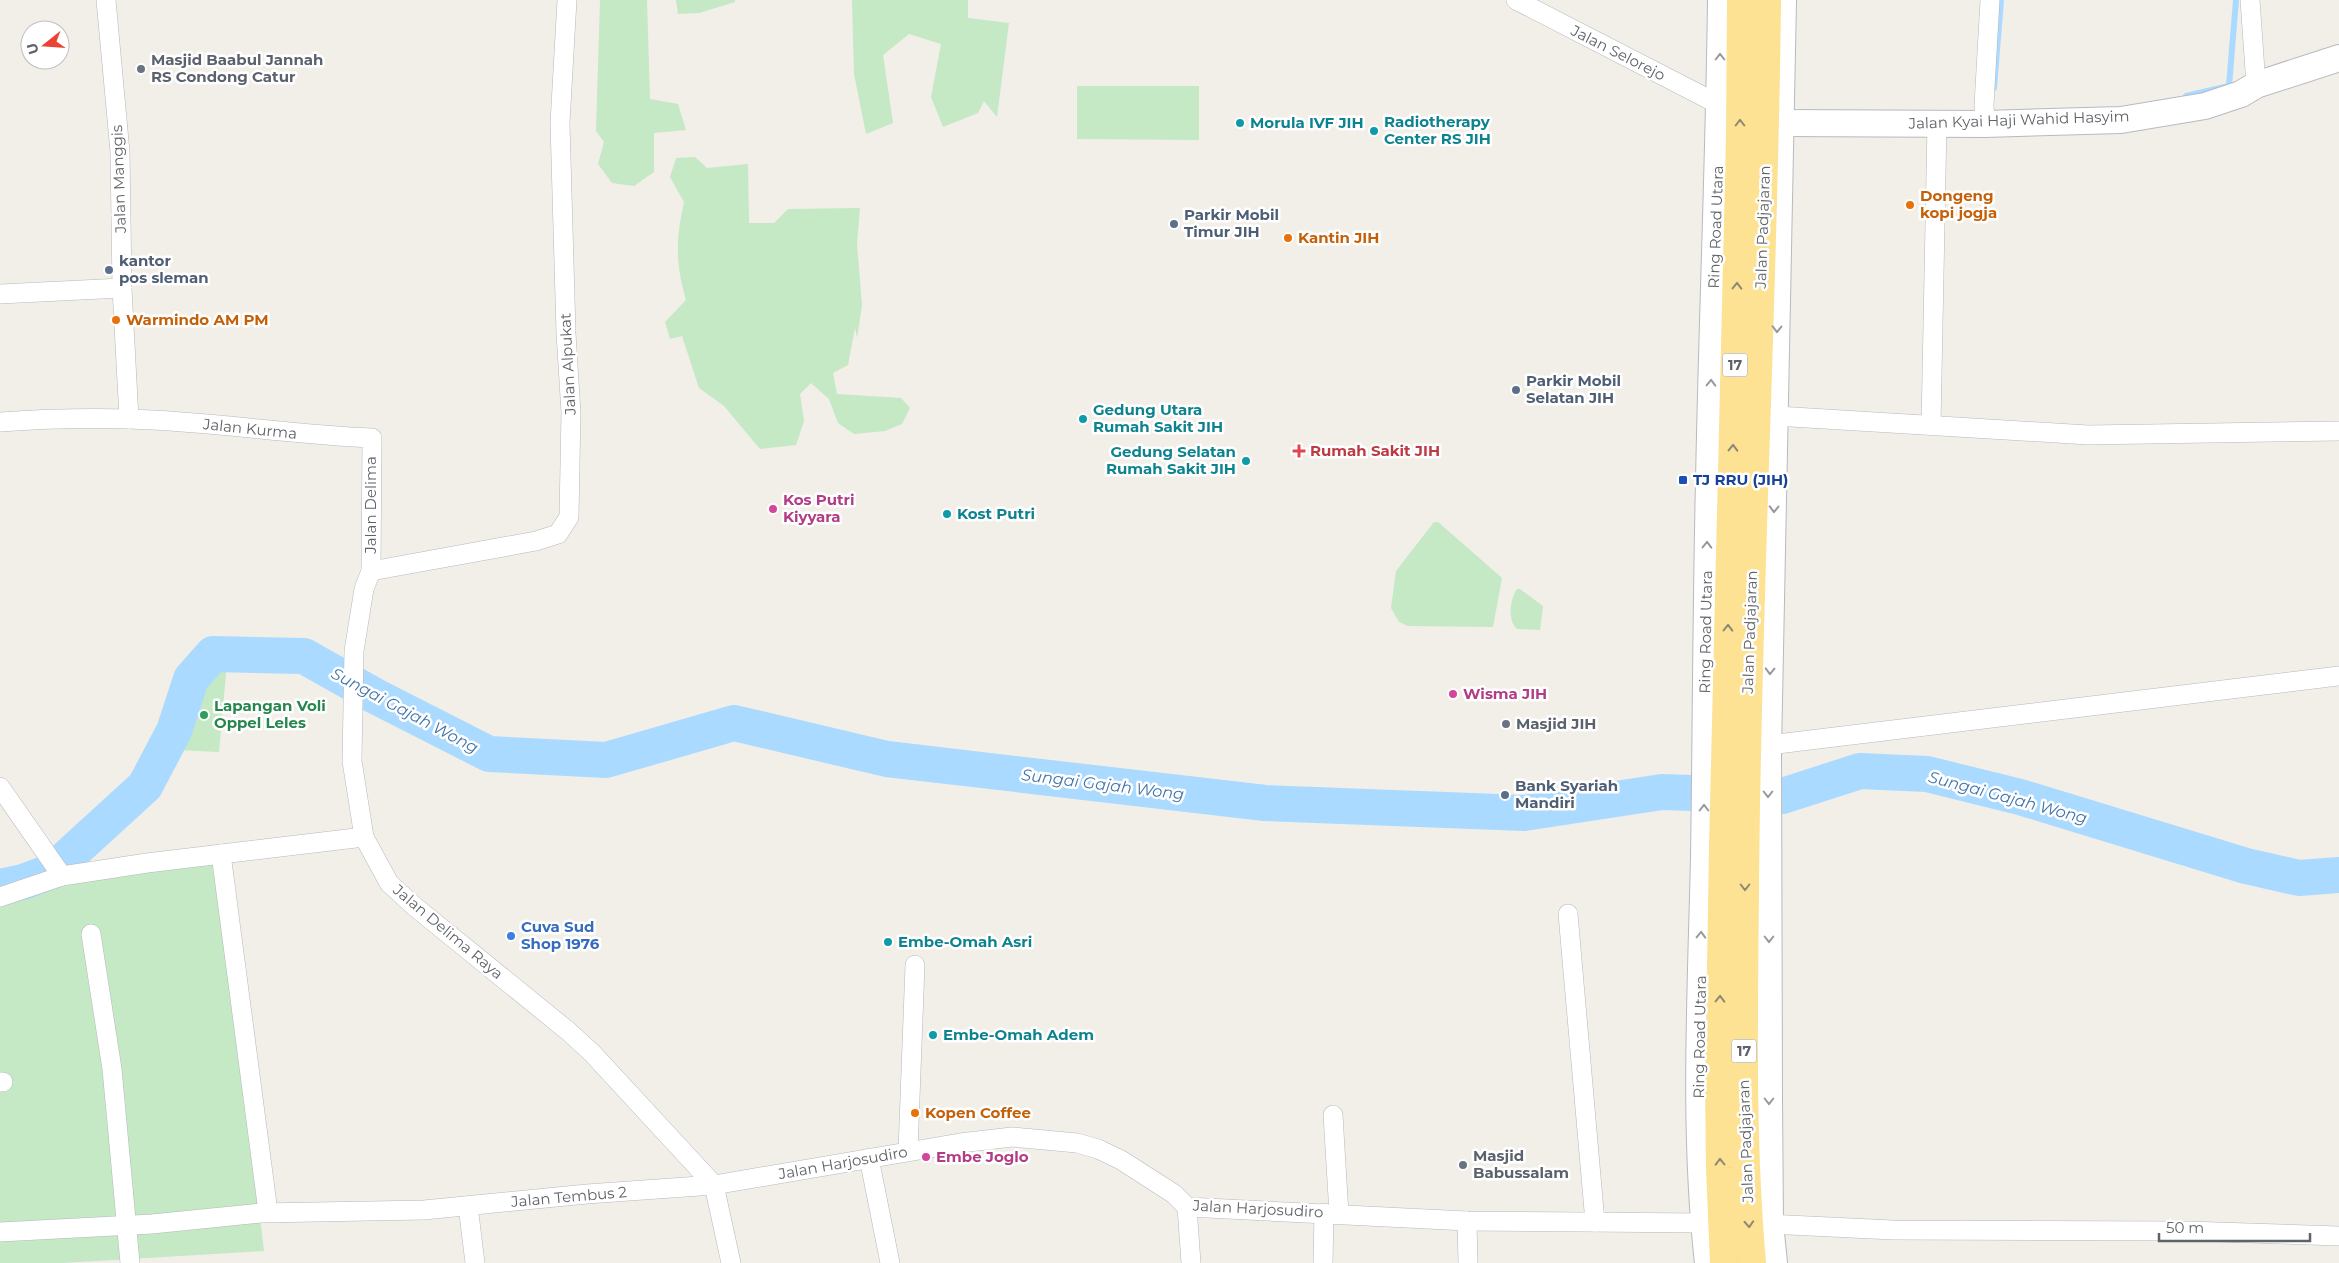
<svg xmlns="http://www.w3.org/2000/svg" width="2339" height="1263" viewBox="0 0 2339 1263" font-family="Montserrat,sans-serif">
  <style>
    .green { fill: #c5e8c5 }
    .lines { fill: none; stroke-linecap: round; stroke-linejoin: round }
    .stream { stroke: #aadaff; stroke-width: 6 }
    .river { stroke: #aadaff; stroke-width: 36 }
    .street-casing { stroke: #b5b8bc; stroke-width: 20 }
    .secondary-casing { stroke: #b6babf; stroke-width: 28 }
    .highway-casing { stroke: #f9ab00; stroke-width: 29 }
    .street { stroke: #fff; stroke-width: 19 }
    .secondary { stroke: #fff; stroke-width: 26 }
    .highway { stroke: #fde293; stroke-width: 28 }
    .oneway { stroke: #979a9d }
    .oneway2 { stroke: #8e8975 }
    .worship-dot { fill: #6b7280; stroke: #fff; stroke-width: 2 }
    .culture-dot { fill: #0f9aa8; stroke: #fff; stroke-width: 2 }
    .food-dot { fill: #e8710a; stroke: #fff; stroke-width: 2 }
    .service-dot { fill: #5c6f8a; stroke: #fff; stroke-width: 2 }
    .health-dot { fill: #e0444e; stroke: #fff; stroke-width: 2 }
    .transit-dot { fill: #1a4fb4; stroke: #fff; stroke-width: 2 }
    .hotel-dot { fill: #d1479c; stroke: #fff; stroke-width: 2 }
    .leisure-dot { fill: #2e9e5b; stroke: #fff; stroke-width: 2 }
    .shop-dot { fill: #3f7fe0; stroke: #fff; stroke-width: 2 }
    .labels { text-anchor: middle; stroke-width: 5; stroke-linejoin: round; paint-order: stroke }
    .shield { fill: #fff; stroke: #8f9295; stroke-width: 1 }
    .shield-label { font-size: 14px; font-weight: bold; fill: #5f6368 }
    .street-label { font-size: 15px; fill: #5f6368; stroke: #fff }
    .worship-label { font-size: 15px; font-weight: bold; fill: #5b616d; stroke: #fff; text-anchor: start }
    .culture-label { font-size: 15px; font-weight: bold; fill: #0d838f; stroke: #fff; text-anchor: start }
    .food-label { font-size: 15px; font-weight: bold; fill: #c56008; stroke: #fff; text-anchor: start }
    .service-label { font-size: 15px; font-weight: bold; fill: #4e5e75; stroke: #fff; text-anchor: start }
    .health-label { font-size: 15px; font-weight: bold; fill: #be3a42; stroke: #fff; text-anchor: start }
    .transit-label { font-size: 15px; font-weight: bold; fill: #164399; stroke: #fff; text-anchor: start }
    .hotel-label { font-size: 15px; font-weight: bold; fill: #b23c85; stroke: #fff; text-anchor: start }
    .leisure-label { font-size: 15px; font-weight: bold; fill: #27864d; stroke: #fff; text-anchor: start }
    .shop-label { font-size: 15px; font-weight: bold; fill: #366cbe; stroke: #fff; text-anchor: start }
    .water-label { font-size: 16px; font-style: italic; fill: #4174aa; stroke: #fff }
  </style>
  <rect width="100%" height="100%" fill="#f1efe8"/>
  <!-- green -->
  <g class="green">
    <path d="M 600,0 L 647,0 L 650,99 L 678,104 L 686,130 L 654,133 L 654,172 L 634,186 L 612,183 L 598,164 L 604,142 L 596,131 Z"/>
    <path d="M 676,0 L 735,0 L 735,2 L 699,13 L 678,14 Z"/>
    <path d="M 852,0 L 968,0 L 968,18 L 1009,23 L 997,117 L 984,101 L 978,113 L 943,127 L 931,97 L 941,44 L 909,34 L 883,55 L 893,123 L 866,134 L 854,74 Z"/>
    <path d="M 1077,86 L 1199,86 L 1199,140 L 1077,139 Z"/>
    <path d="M 695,157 L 707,168 L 748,164 L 749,223 L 774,223 L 788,209 L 860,208 L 857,243 L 862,306 L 857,338 L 855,328 L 848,365 L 833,373 L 837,394 L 901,398 L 910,408 L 902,424 L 885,431 L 854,434 L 838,423 L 829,399 L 811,383 L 800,394 L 804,421 L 796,445 L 760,449 L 724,406 L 699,388 L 682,336 L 670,339 L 665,322 L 686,300 C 675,262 676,239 684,202 L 670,177 L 676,158 Z"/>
    <path d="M 1434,522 L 1438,522 L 1502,578 L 1493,627 L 1408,626 L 1399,622 L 1391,608 L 1396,571 Z"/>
    <path d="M 1517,589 L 1520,589 L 1543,606 L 1540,630 L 1517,629 C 1507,620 1510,599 1517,589 Z"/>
    <path d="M 212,662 L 227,663 L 219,752 L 177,750 L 196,681 Z"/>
    <path d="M 217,858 L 264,1251 L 63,1263 L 0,1263 L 0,895 Z"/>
  </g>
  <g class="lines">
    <!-- stream -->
    <g class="stream">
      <path d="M 1994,88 L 2001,0"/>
      <path d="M 2186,96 L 2229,86 L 2236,0"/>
    </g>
    <!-- river -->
    <path class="river" d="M 0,887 L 23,882 L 52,871 L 145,786 L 174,731 L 191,679 L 213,654 L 304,656 L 375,696 L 489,754 L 606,760 L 734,723 L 887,759 L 1265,803 L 1524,813 L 1662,792 L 1782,796 L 1860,771 L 1927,774 L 2020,797 L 2246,866 L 2299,878 L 2339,875"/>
    <defs>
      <g id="street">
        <path d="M 106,0 L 120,152 L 122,288 L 129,419"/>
        <path d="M 1516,0 L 1720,105"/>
        <path d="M 2250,0 L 2256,85"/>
        <path d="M 1985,124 L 1984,105 L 1990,0"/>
        <path d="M 0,294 L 122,288"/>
        <path d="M 1776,416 L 2088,435 L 2339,431"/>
        <path d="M 0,422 C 42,419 87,418 129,419 C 210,421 291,435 372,438 L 371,571 L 364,589 L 354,651 L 352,761 L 364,837 L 389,883 L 414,906 L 568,1031 L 592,1053 L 714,1185"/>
        <path d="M 1931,425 L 1937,124"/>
        <path d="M 371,571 L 536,541 L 558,534 L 569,517 L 571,413 L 566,333 L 560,123 L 567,0"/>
        <path d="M 1769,745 L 2339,676"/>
        <path d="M 0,787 L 62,876 L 147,863 L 364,837"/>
        <path d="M 221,854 L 267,1204"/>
        <path d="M 0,897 L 62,876"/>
        <path d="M 1568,914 L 1595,1222"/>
        <path d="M 91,934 L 112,1069 L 130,1263"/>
        <path d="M 0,1082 L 3,1082"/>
        <path d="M 1333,1115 L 1339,1214"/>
        <path d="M 908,1151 L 915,965"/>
        <path d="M 869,1158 L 890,1263"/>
        <path d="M 714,1185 L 731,1263"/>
        <path d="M 468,1206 L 475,1263"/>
        <path d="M 1187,1207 L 1191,1263"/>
        <path d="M 1467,1221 L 1468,1263"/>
        <path d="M 1770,1224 L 1893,1230 L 2187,1231 L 2339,1236"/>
        <path d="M 0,1232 L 152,1224 L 261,1213 L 424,1210 L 587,1194 L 714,1185 L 960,1143 L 1012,1137 L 1077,1143 L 1098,1149 L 1121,1160 L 1174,1194 L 1187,1207 L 1467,1221 L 1703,1223"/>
        <path d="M 1323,1263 L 1324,1213"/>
      </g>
      <g id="secondary">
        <path d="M 1780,123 L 1985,124 L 2121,120 L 2205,106 L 2241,94 L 2256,85 L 2339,58"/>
        <path d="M 1708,1263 C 1693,1128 1701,992 1704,857 C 1706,732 1706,607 1709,482 C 1712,322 1719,161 1721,0"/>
        <path d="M 1774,1263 L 1770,1224 L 1769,1098 L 1768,750 L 1783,0"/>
      </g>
      <g id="highway">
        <path d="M 1724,1263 L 1720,1168 L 1719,1086 L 1723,848 L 1740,137 L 1741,0"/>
        <path d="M 1752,1263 C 1741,1138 1744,1014 1745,889 C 1747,592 1764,296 1767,0"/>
      </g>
    </defs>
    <!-- street casing -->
    <use href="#street" class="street-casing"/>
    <!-- secondary casing -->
    <use href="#secondary" class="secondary-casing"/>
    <!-- highway casing -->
    <use href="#highway" class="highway-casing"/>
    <!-- street -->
    <use href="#street" class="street"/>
    <!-- secondary -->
    <use href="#secondary" class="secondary"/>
    <!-- highway -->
    <use href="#highway" class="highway"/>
  </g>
  <!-- one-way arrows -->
  <defs><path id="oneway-chevron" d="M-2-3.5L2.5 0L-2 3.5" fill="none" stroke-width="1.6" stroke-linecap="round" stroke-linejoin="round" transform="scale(1.25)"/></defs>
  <g class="oneway">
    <use href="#oneway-chevron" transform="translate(1720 57) rotate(-90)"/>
    <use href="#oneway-chevron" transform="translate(1777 329) rotate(91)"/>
    <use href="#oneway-chevron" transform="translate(1711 383) rotate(-88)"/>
    <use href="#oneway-chevron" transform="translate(1774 509) rotate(91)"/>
    <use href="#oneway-chevron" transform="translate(1707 545) rotate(-89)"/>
    <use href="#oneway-chevron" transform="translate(1770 671) rotate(91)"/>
    <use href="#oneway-chevron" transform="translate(1768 794) rotate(90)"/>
    <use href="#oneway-chevron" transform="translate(1704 808) rotate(-90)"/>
    <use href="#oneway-chevron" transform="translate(1701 935) rotate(-88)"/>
    <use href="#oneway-chevron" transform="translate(1769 939) rotate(90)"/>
    <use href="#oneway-chevron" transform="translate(1769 1101) rotate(90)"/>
  </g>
  <g class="oneway2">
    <use href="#oneway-chevron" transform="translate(1740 123) rotate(-90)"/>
    <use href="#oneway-chevron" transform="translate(1737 286) rotate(-89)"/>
    <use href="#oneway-chevron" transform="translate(1733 448) rotate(-89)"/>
    <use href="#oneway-chevron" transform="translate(1728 628) rotate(-89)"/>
    <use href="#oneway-chevron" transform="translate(1745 887) rotate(90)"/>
    <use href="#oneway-chevron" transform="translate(1720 999) rotate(-89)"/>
    <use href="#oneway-chevron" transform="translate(1720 1162) rotate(-91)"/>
    <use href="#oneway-chevron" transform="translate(1749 1224) rotate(87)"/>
  </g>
  <!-- markers -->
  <g class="worship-dot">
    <circle cx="141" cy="69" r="5"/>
    <circle cx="1506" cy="724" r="5"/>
    <circle cx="1463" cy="1165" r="5"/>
  </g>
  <g class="culture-dot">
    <circle cx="1240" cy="123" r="5"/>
    <circle cx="1374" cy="131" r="5"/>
    <circle cx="1083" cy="419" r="5"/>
    <circle cx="1246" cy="461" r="5"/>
    <circle cx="947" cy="514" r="5"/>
    <circle cx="888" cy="942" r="5"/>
    <circle cx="933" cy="1035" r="5"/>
  </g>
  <g class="food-dot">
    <circle cx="1910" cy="205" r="5"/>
    <circle cx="1288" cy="238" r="5"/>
    <circle cx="116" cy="320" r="5"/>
    <circle cx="915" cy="1113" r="5"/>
  </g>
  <g class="service-dot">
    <circle cx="1174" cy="224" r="5"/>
    <circle cx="109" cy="270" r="5"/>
    <circle cx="1516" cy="390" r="5"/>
    <circle cx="1505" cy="795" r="5"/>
  </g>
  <path class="health-dot" d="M1296.5 443.5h5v5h5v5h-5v5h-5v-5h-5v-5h5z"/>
  <rect class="transit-dot" x="1678" y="475" width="10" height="10" rx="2.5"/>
  <g class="hotel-dot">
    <circle cx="773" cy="509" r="5"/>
    <circle cx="1453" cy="694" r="5"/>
    <circle cx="926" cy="1157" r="5"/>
  </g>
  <circle class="leisure-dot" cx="204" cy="715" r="5"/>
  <circle class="shop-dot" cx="511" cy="936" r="5"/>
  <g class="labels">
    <!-- shield labels -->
    <g class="shield">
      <rect x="1722.5" y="353.5" width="25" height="23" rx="4"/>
      <rect x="1731.5" y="1039.5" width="25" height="23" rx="4"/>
    </g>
    <g class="shield-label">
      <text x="1735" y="370">17</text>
      <text x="1744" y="1056">17</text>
    </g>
    <!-- street labels -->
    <g class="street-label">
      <text transform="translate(1618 53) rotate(27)" y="5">Jalan Selorejo</text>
      <text transform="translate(2019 120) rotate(-2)" y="5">Jalan Kyai Haji Wahid Hasyim</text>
      <text transform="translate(119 179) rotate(-92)" y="5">Jalan Manggis</text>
      <text transform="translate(1716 227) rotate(-88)" y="5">Ring Road Utara</text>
      <text transform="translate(1763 227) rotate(-88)" y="5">Jalan Padjajaran</text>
      <text transform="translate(568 364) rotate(-93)" y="5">Jalan Alpukat</text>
      <text transform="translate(250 429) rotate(6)" y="5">Jalan Kurma</text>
      <text transform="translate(371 505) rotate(-90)" y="5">Jalan Delima</text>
      <text transform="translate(1706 632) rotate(-89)" y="5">Ring Road Utara</text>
      <text transform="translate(1750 632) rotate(-88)" y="5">Jalan Padjajaran</text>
      <text transform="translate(448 932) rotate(40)" y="5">Jalan Delima Raya</text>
      <text transform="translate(1700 1037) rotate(-89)" y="5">Ring Road Utara</text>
      <text transform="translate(1746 1141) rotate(-92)" y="5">Jalan Padjajaran</text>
      <text transform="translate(843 1163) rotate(-10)" y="5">Jalan Harjosudiro</text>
      <text transform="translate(569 1197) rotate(-5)" y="5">Jalan Tembus 2</text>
      <text transform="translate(1258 1209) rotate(3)" y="5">Jalan Harjosudiro</text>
    </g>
    <!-- worship labels -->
    <g class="worship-label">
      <text x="151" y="65">Masjid Baabul Jannah<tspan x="151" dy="17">RS Condong Catur</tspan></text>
      <text x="1516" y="729">Masjid JIH</text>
      <text x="1473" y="1161">Masjid<tspan x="1473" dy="17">Babussalam</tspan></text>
    </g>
    <!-- culture labels -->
    <g class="culture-label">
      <text x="1384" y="127">Radiotherapy<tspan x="1384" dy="17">Center RS JIH</tspan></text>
      <text x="1250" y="128">Morula IVF JIH</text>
      <text x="1093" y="415">Gedung Utara<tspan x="1093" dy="17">Rumah Sakit JIH</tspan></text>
      <text x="1236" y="457" text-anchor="end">Gedung Selatan<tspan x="1236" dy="17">Rumah Sakit JIH</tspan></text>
      <text x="957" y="519">Kost Putri</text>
      <text x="898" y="947">Embe-Omah Asri</text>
      <text x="943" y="1040">Embe-Omah Adem</text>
    </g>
    <!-- food labels -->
    <g class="food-label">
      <text x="1920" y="201">Dongeng<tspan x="1920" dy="17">kopi jogja</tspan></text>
      <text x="1298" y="243">Kantin JIH</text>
      <text x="126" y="325">Warmindo AM PM</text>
      <text x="925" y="1118">Kopen Coffee</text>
    </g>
    <!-- service labels -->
    <g class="service-label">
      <text x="1184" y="220">Parkir Mobil<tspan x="1184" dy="17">Timur JIH</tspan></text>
      <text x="119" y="266">kantor<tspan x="119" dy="17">pos sleman</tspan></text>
      <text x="1526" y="386">Parkir Mobil<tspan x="1526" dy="17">Selatan JIH</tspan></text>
      <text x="1515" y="791">Bank Syariah<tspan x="1515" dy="17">Mandiri</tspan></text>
    </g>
    <!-- health labels -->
    <g class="health-label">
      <text x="1310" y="456">Rumah Sakit JIH</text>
    </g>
    <!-- transit labels -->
    <g class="transit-label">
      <text x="1693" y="485">TJ RRU (JIH)</text>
    </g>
    <!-- hotel labels -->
    <g class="hotel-label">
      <text x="783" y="505">Kos Putri<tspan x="783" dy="17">Kiyyara</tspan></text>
      <text x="1463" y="699">Wisma JIH</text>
      <text x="936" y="1162">Embe Joglo</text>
    </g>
    <!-- leisure labels -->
    <g class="leisure-label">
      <text x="214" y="711">Lapangan Voli<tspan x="214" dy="17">Oppel Leles</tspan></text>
    </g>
    <!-- shop labels -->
    <g class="shop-label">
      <text x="521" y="932">Cuva Sud<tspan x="521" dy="17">Shop 1976</tspan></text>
    </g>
    <!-- water labels -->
    <g class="water-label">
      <text transform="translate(405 710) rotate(28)" y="6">Sungai Gajah Wong</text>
      <text transform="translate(1103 784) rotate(7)" y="6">Sungai Gajah Wong</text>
      <text transform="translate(2008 797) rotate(15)" y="6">Sungai Gajah Wong</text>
    </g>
  </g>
  <!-- north arrow -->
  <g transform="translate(45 45) rotate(253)"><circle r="24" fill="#ffffff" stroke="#bfc1c3"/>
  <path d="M0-4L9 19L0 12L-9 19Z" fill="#ea4335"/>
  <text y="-8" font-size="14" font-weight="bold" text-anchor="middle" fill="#5f6368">U</text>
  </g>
  <!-- scale -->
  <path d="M2159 1233v8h151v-8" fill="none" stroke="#5f6368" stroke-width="2.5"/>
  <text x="2166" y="1233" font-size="15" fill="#5f6368" stroke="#ffffff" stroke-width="4" paint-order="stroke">50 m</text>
</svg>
